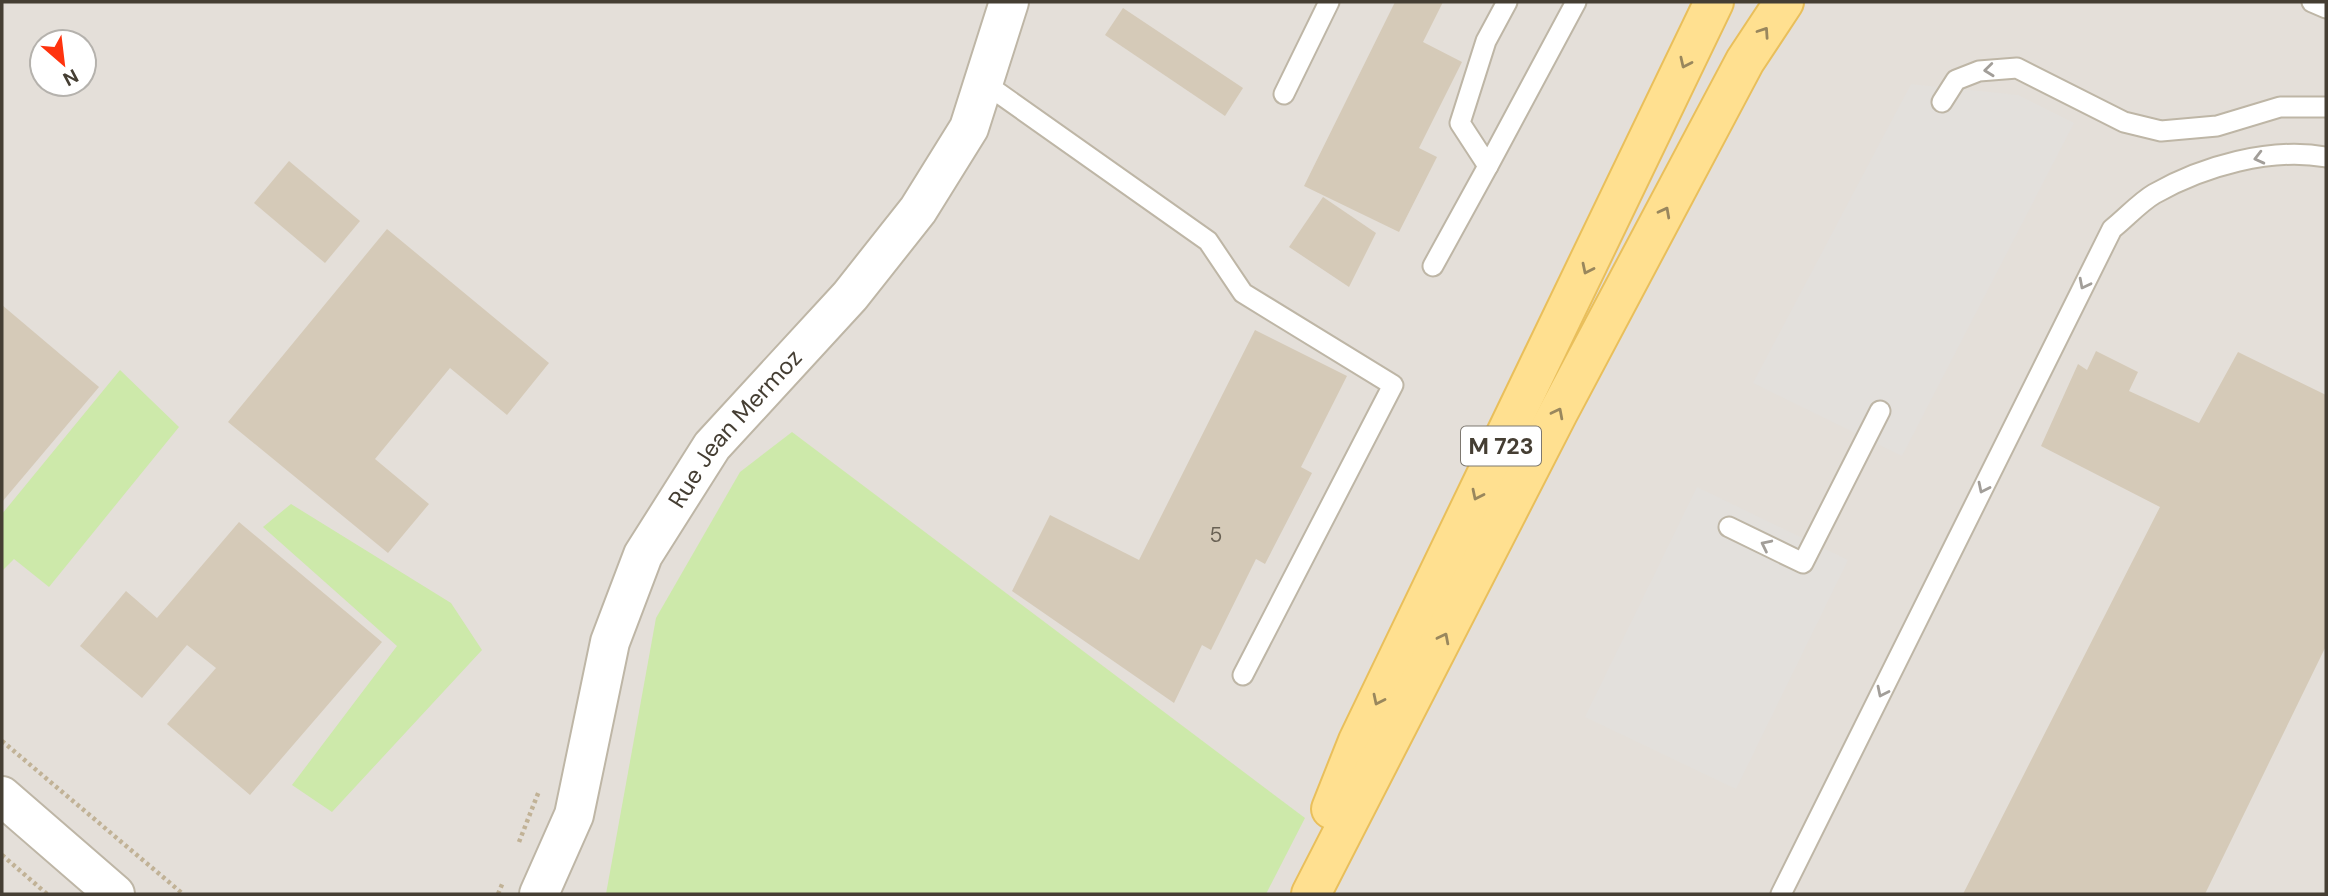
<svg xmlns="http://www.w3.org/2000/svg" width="2328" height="896" viewBox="0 0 2328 896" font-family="'DM Sans',sans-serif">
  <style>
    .industrial { fill: #e4dfd9; fill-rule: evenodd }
    .green { fill: #cde9aa }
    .parking { fill: #e3e0dc }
    .building { fill: #d5cab8 }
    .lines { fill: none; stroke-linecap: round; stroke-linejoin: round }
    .service-casing { stroke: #beb6a6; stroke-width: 23 }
    .minor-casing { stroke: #beb6a6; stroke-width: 42 }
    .primary-casing { stroke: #e9bf5b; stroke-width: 42 }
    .path { stroke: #c1b296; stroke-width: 4.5; stroke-dasharray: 3.5 3.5; stroke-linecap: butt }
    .service { stroke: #fff; stroke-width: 19 }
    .minor { stroke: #fff; stroke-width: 38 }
    .primary { stroke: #ffe090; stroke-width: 38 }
    .oneway { stroke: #99875d }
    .oneway2 { stroke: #a29e99 }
    .labels { text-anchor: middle; stroke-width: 6; stroke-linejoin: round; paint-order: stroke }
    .number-label { font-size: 21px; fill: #696154 }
    .shield { fill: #fff; stroke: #7d7870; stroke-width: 2 }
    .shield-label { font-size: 23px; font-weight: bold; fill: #453e33 }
    .street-label { font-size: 24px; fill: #453e33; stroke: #fff }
  </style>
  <rect width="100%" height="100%" fill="#f3eee3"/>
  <!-- industrial -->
  <path class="industrial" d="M 2,2 L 2326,2 L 2326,894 L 2,894 ZM 42,42 L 84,42 L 84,84 L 42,84 Z"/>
  <!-- green -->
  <g class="green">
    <path d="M 120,370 L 179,427 L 49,587 L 14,559 L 2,571 L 2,514 Z"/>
    <path d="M 792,432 L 1305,818 L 1266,894 L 606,894 L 656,618 L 740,472 Z"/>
    <path d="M 291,504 L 451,603 L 482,650 L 332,812 L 292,785 L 397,646 L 263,527 Z"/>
  </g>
  <!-- parking -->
  <g class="parking">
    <path d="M 1911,84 L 2018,95 L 2074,123 L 1902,456 L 1753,383 Z"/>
    <path d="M 1697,487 L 1848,560 L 1736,789 L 1585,717 Z"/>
  </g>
  <!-- building -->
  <g class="building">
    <path d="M 1395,2 L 1443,2 L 1423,42 L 1462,62 L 1419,148 L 1437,157 L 1399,232 L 1304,186 Z"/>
    <path d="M 1123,8 L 1243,88 L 1225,116 L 1105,35 Z"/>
    <path d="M 289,161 L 360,221 L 325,263 L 254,203 Z"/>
    <path d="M 1323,197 L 1376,233 L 1349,287 L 1289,247 Z"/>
    <path d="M 387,229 L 549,363 L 507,415 L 450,368 L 375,459 L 429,504 L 388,553 L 228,422 Z"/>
    <path d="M 2,305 L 99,387 L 2,502 Z"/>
    <path d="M 1255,330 L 1347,376 L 1301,467 L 1312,473 L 1265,564 L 1256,559 L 1211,650 L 1202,645 L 1174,703 L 1012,591 L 1050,515 L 1139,560 Z"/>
    <path d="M 2096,351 L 2138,372 L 2129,391 L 2199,423 L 2238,352 L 2326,395 L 2326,646 L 2205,894 L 1963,894 L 2160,507 L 2041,446 L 2078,364 L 2087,370 Z"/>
    <path d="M 239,522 L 382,642 L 250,795 L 167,724 L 216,668 L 187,645 L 142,698 L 80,646 L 126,591 L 157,618 Z"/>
  </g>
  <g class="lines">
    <defs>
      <g id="service">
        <path d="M 1507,2 L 1486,41 L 1460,123 L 1488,166 L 1576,2"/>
        <path d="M 2312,2 L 2326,8"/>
        <path d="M 983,82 L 1208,241 L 1243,293 L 1393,385 L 1243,675"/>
        <path d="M 1284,94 L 1329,2"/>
        <path d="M 1942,102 L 1956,80 L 1979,71 L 2017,68 L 2124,122 L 2161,131 L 2217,126 L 2280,107 L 2326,107"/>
        <path d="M 1433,266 L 1488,166"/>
        <path d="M 1729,527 L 1803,563 L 1880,411"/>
        <path d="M 1781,894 L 2112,229 C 2126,218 2139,203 2154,194 C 2203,166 2271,147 2326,157"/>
      </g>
      <g id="minor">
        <path d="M 2,796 L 115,894"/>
        <path id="s1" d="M 539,894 L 574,815 L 610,642 L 643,555 L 712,446 L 850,296 L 918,210 L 969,128 L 1009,2"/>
      </g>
      <g id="primary">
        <path d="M 1331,809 L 1358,741 L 1714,2"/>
        <path d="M 1311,894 L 1558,413 L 1745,61 L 1784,2"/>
      </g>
    </defs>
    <!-- service casing -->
    <use href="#service" class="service-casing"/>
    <!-- minor casing -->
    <use href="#minor" class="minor-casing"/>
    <!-- primary casing -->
    <use href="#primary" class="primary-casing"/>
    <!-- path -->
    <g class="path">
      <path d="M 2,741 L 183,894"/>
      <path d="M 519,842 L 539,791"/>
      <path d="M 2,855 L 47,894"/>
      <path d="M 498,894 L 503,882"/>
    </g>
    <!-- service -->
    <use href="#service" class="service"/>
    <!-- minor -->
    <use href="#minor" class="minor"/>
    <!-- primary -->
    <use href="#primary" class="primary"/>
  </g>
  <!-- one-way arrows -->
  <defs><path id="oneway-chevron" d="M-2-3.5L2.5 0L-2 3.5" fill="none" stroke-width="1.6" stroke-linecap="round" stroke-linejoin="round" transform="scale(1.75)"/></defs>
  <g class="oneway">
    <use href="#oneway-chevron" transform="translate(1764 32) rotate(-56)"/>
    <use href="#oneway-chevron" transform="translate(1685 63) rotate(115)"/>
    <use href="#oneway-chevron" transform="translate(1665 212) rotate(-62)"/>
    <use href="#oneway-chevron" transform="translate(1587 269) rotate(116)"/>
    <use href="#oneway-chevron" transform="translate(1558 413) rotate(-63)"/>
    <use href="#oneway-chevron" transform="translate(1477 495) rotate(116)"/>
    <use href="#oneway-chevron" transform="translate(1444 638) rotate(-63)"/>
    <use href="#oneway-chevron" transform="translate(1378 700) rotate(116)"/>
  </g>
  <g class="oneway2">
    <use href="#oneway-chevron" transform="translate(1989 70) rotate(174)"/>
    <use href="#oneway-chevron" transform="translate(2259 158) rotate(166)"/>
    <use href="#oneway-chevron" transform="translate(2084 284) rotate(117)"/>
    <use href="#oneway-chevron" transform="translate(1983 488) rotate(116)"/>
    <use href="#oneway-chevron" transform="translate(1766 545) rotate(-154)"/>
    <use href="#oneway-chevron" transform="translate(1882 692) rotate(116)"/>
  </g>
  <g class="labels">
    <!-- number labels -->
    <g class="number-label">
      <text x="1216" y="542">5</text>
    </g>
    <!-- shield labels -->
    <rect class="shield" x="1461" y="426.5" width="80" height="39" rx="5"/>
    <g class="shield-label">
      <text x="1501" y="454">M 723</text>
    </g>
    <!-- street labels -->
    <g class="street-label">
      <text dy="8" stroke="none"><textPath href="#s1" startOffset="513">Rue Jean Mermoz</textPath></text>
    </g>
  </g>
  <!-- border -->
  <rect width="2328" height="896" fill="none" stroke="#453e33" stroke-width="7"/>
  <!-- north arrow -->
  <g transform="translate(63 63) rotate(152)"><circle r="33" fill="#ffffff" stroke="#b5b2ad" stroke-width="2"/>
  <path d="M0-5L12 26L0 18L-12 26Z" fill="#ff330e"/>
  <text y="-10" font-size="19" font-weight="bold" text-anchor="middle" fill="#453e33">N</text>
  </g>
</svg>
